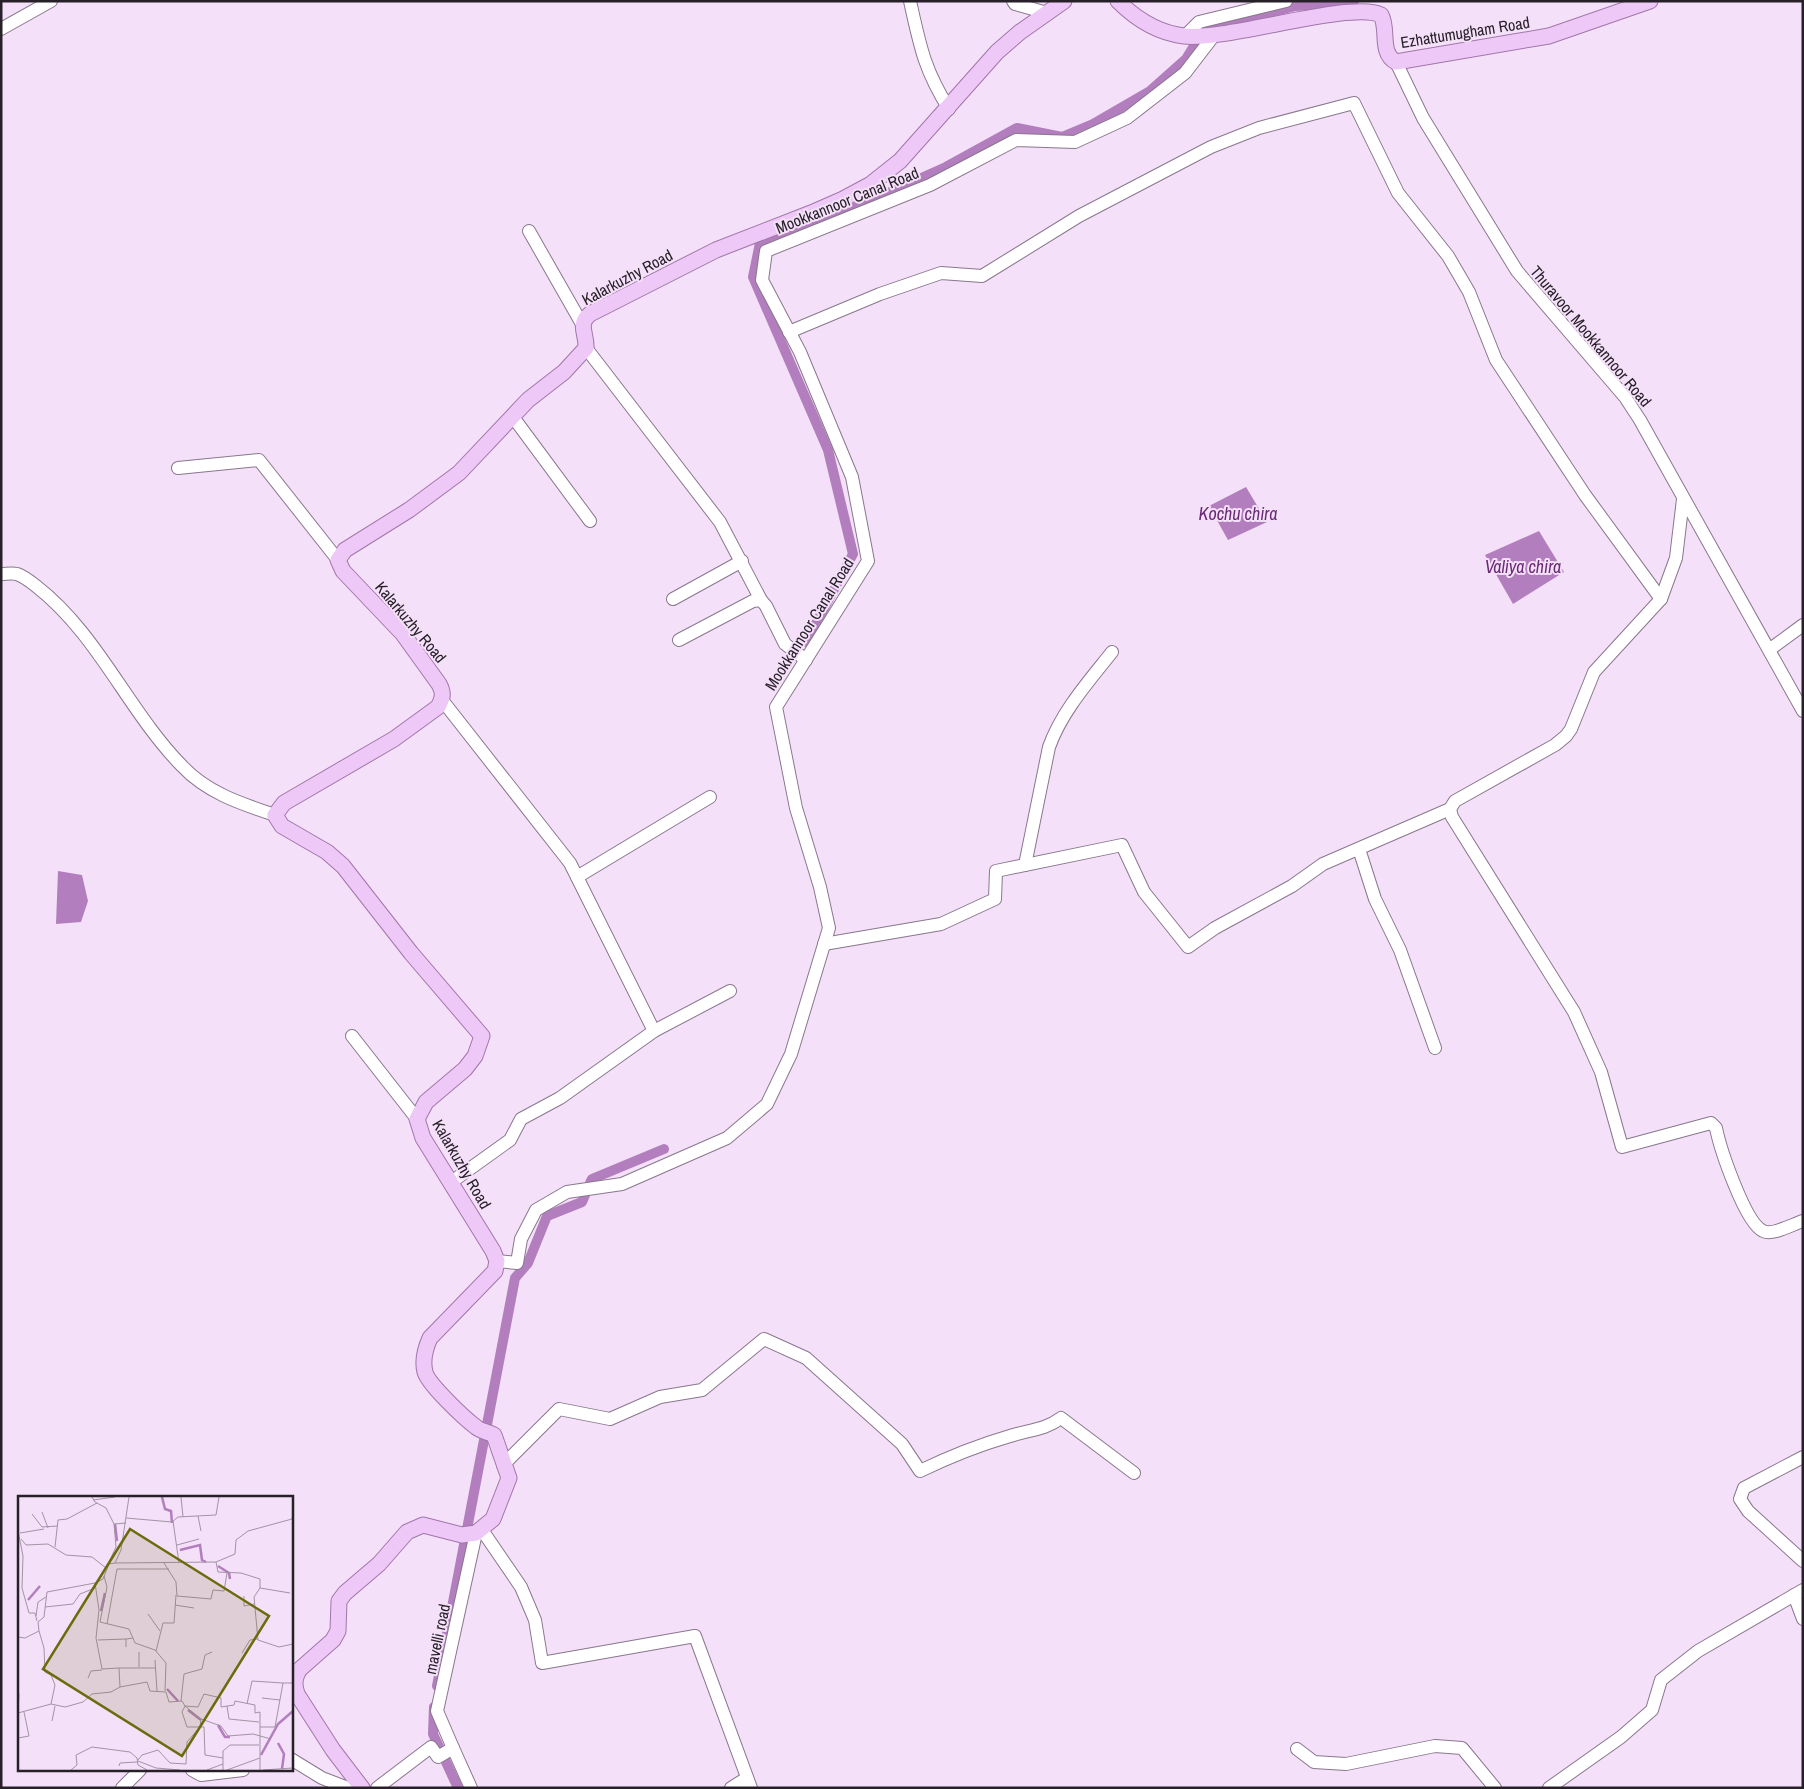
<svg xmlns="http://www.w3.org/2000/svg" width="1804" height="1789" viewBox="0 0 1804 1789" font-family="'Archivo Narrow',sans-serif">
  <style>
    .water { fill: #b27ebd }
    .lines { fill: none; stroke-linecap: round; stroke-linejoin: round }
    .canal { stroke: #b27ebd; stroke-width: 10 }
    .minor-casing { stroke: #89778d; stroke-width: 14 }
    .major-casing { stroke: #a176aa; stroke-width: 17 }
    .minor { stroke: #fff; stroke-width: 12 }
    .major { stroke: #eec8f6; stroke-width: 15 }
    .labels { text-anchor: middle; stroke-width: 4; stroke-linejoin: round; paint-order: stroke }
    .street-label { font-size: 16px; fill: #272028; stroke: #f4e0f8 }
    .water-label { font-size: 18px; font-style: italic; fill: #692a76; stroke: #f4e0f8 }
    .inset-river { fill: none; stroke: #b27ebd; stroke-width: 2.5 }
    .inset-road { fill: none; stroke: #a293a5; stroke-width: 1 }
    .view { fill: #6a6b0b; fill-opacity: 0.15; stroke: #6a6b0b; stroke-width: 2.5 }
    .inset-edge { fill: none; stroke: #272028; stroke-width: 2.5 }
  </style>
  <rect width="100%" height="100%" fill="#f4e0f8"/>
  <!-- water -->
  <g class="water">
    <path d="M 1246,487 L 1267,522 L 1228,540 L 1209,506 Z"/>
    <path d="M 1539,531 L 1564,572 L 1513,604 L 1485,555 Z"/>
    <path d="M 58,871 L 82,875 L 88,901 L 81,922 L 56,924 Z"/>
  </g>
  <g class="lines">
    <!-- canal -->
    <g class="canal">
      <path d="M 1200,36 L 1206,27 L 1296,6 L 1354,1"/>
      <path d="M 806,642 L 853,554 L 828,450 L 753,277 L 760,243 L 843,213 L 946,167 L 1017,128 L 1062,137 L 1093,124 L 1150,91 L 1186,59 L 1200,36"/>
      <path d="M 590,1183 L 592,1179 L 664,1149"/>
      <path d="M 437,1686 L 515,1278 L 528,1263 L 547,1216 L 582,1202 L 585,1195"/>
      <path d="M 434,1707 L 433,1734 L 458,1788"/>
    </g>
    <defs>
      <g id="minor">
        <path d="M 910,1 C 920,46 924,69 949,109"/>
        <path d="M 1013,1 L 1015,4 L 1047,13"/>
        <path d="M 1,29 L 51,1"/>
        <path d="M 1185,36 L 1199,22 L 1286,1"/>
        <path d="M 1396,62 L 1423,118 L 1517,271 L 1625,397 L 1640,420 L 1803,711"/>
        <path d="M 529,231 L 582,324"/>
        <path d="M 789,332 L 880,294 L 941,273 L 982,276 L 1079,216 L 1211,147 L 1259,128 L 1354,103 L 1398,193 L 1448,256 L 1469,292 L 1496,360 L 1585,495 L 1661,599"/>
        <path d="M 586,348 L 720,522 L 761,600"/>
        <path d="M 513,417 L 590,521"/>
        <path d="M 178,468 L 259,460 L 338,560"/>
        <path d="M 1683,499 L 1676,558 L 1661,599 L 1594,672 L 1571,729 L 1566,736 L 1555,745 L 1455,801 L 1450,809 L 1452,817 L 1574,1012 L 1601,1072 L 1622,1147 L 1711,1123 L 1716,1128 C 1720,1148 1745,1223 1763,1231 C 1772,1236 1793,1224 1803,1221"/>
        <path d="M 1,574 C 6,574 12,573 17,574 C 23,576 31,582 36,586 C 98,634 128,711 182,766 C 207,793 242,804 275,815"/>
        <path d="M 673,599 L 742,561"/>
        <path d="M 679,640 L 753,601 L 761,600 L 766,606 L 785,644 L 806,660"/>
        <path d="M 1769,650 L 1803,625"/>
        <path d="M 442,700 L 570,863 L 654,1031"/>
        <path d="M 1359,849 L 1375,899 L 1400,950 L 1435,1048"/>
        <path d="M 1025,865 L 1049,747 C 1062,711 1089,681 1112,652"/>
        <path d="M 577,877 L 710,797"/>
        <path d="M 824,944 L 941,924 L 995,899 L 996,871 L 1122,845 L 1144,892 L 1188,947 L 1215,928 L 1292,886 L 1323,864 L 1450,809"/>
        <path d="M 352,1036 L 417,1119"/>
        <path d="M 450,1183 L 510,1140 L 521,1119 L 560,1098 L 654,1031 L 730,991"/>
        <path d="M 497,1261 L 517,1263 L 521,1239 L 536,1210 L 567,1192 L 622,1184 L 727,1138 L 767,1104 L 791,1054 L 829,928 L 820,887 L 796,808 L 776,707 L 868,561 L 852,477 L 800,352 L 762,280 L 766,251 L 930,185 L 1016,140 L 1075,142 L 1127,118 L 1185,73 L 1215,34"/>
        <path d="M 1803,1457 L 1744,1488 L 1740,1499 L 1748,1511 L 1803,1561"/>
        <path d="M 503,1465 L 559,1409 L 610,1419 L 660,1397 L 702,1390 L 764,1339 L 806,1358 L 902,1444 L 920,1471 C 949,1457 979,1445 1010,1436 C 1028,1430 1045,1430 1061,1418 L 1134,1473"/>
        <path d="M 482,1530 L 521,1587 L 535,1620 L 542,1663 L 695,1636 L 751,1788"/>
        <path d="M 1794,1595 L 1803,1619"/>
        <path d="M 453,1748 L 437,1711 L 476,1533"/>
        <path d="M 1297,1749 L 1314,1762 L 1346,1764 L 1435,1746 L 1462,1748 L 1495,1788"/>
        <path d="M 291,1759 L 322,1778 L 348,1788"/>
        <path d="M 192,1770 L 201,1775 L 243,1770"/>
        <path d="M 122,1788 L 140,1770"/>
        <path d="M 377,1788 L 431,1747 L 438,1757 L 453,1748 L 471,1788"/>
        <path d="M 731,1788 L 747,1778"/>
        <path d="M 1549,1788 L 1621,1737 L 1652,1710 L 1661,1680 L 1698,1651 L 1803,1590"/>
      </g>
      <g id="major">
        <path d="M 1118,1 C 1136,19 1159,33 1184,36 C 1227,41 1352,0 1381,15 C 1389,29 1379,53 1396,62 L 1549,36 L 1650,1"/>
        <path d="M 362,1788 L 333,1750 L 297,1694 C 294,1684 294,1679 299,1670 L 333,1640 L 338,1631 L 339,1601 L 345,1593 L 379,1564 L 407,1532 L 423,1525 L 462,1535 L 476,1533 L 493,1519 L 509,1478 L 494,1435 C 488,1432 480,1431 476,1427 C 464,1418 428,1384 425,1372 C 422,1360 425,1349 430,1338 L 495,1271 L 497,1261 L 493,1251 L 423,1138 L 417,1119 L 426,1102 L 465,1069 L 475,1056 L 482,1036 L 411,953 L 343,866 L 327,852 L 282,826 L 275,815 L 284,803 L 394,739 L 438,707 C 443,698 444,693 439,684 L 403,634 L 343,571 L 338,560 L 345,550 L 409,510 L 459,473 L 528,400 L 564,372 L 586,348 C 587,334 577,324 590,314 L 716,250 L 811,213 L 843,199 L 871,184 L 900,161 L 997,52 L 1020,32 L 1064,1"/>
      </g>
    </defs>
    <!-- minor casing -->
    <use href="#minor" class="minor-casing"/>
    <!-- major casing -->
    <use href="#major" class="major-casing"/>
    <!-- minor -->
    <use href="#minor" class="minor"/>
    <!-- major -->
    <use href="#major" class="major"/>
  </g>
  <g class="labels">
    <!-- street labels -->
    <g class="street-label">
      <text transform="translate(1465 32) rotate(-9)" y="6">Ezhattumugham Road</text>
      <text transform="translate(847 200) rotate(-22)" y="6">Mookkannoor Canal Road</text>
      <text transform="translate(627 277) rotate(-28)" y="6">Kalarkuzhy Road</text>
      <text transform="translate(1591 336) rotate(50)" y="6">Thuravoor Mookkannoor Road</text>
      <text transform="translate(411 622) rotate(50)" y="6">Kalarkuzhy Road</text>
      <text transform="translate(809 624) rotate(-58)" y="6">Mookkannoor Canal Road</text>
      <text transform="translate(462 1164) rotate(60)" y="6">Kalarkuzhy Road</text>
      <text transform="translate(437 1639) rotate(-78)" y="6">mavelli road</text>
    </g>
    <!-- water labels -->
    <g class="water-label">
      <text x="1238" y="520">Kochu chira</text>
      <text x="1523" y="573">Valiya chira</text>
    </g>
  </g>
  <!-- overview -->
  <g transform="translate(18 1496)">
    <rect width="275" height="275" fill="#f4e0f8"/>
    <path class="inset-river" d="M 144,1 L 147,13 L 153,15 L 154,27M 97,28 L 99,45M 162,54 L 182,49 L 184,64 L 188,66M 200,70 L 211,77 L 212,83M 10,104 L 22,90M 83,115 L 87,97M 149,193 L 160,205M 170,214 L 183,224M 200,229 L 207,241 L 212,241M 260,247 L 266,258 L 264,273M 243,259 L 260,228 L 275,215"/>
    <path class="inset-road" d="M 74,1 L 77,6 L 88,12 L 96,28M 111,1 L 103,54 L 97,67 L 91,68 L 85,83 L 77,87 L 81,114 L 78,142 L 84,173 L 101,172 L 102,191 L 129,186 L 132,195 L 148,196 L 151,206 L 164,205 L 167,210 L 164,216 L 169,231 L 186,231 L 187,259 L 205,262 L 205,274M 163,1 L 165,21M 75,4 L 97,1M 24,16 L 30,32M 14,18 L 24,31 L 40,30M 180,20 L 183,35M 108,22 L 154,26 L 160,21 L 198,19 L 201,1M 155,25 L 161,67M 0,35 L 5,60 L 4,92 L 11,117 L 17,117 L 19,125M 2,37 L 26,33M 3,43 L 8,49 L 30,48 L 48,59 L 74,61 L 88,72M 159,49 L 181,43M 37,51 L 40,24 L 49,23 L 79,7M 198,66 L 217,58 L 218,44 L 230,35 L 274,23 L 275,18M 97,67 L 198,66 L 200,76 L 223,77 L 242,83 L 242,92 L 236,101 L 240,144 L 261,151 L 275,148M 146,67 L 158,86 L 159,100 L 193,103 L 195,94 L 206,95 L 209,77M 90,68 L 98,51 L 96,28 L 108,27M 86,80 L 89,91 L 82,126 L 111,133 L 117,147 L 137,154 L 148,167 L 147,195M 242,92 L 272,97M 226,100 L 226,110 L 236,108M 157,109 L 176,112M 27,111 L 55,108 L 62,98 L 77,92M 130,118 L 142,135M 18,120 L 20,106 L 28,101M 89,128 L 99,73 L 151,73M 21,135 L 26,152 L 27,176 L 33,179 L 37,189 L 33,208M 0,141 L 7,142 L 21,135 L 20,126 L 26,121 L 29,96 L 77,87M 80,144 L 108,143M 108,151 L 108,143 L 115,142M 138,155 L 145,127 L 156,127 L 158,99M 224,157 L 232,144 L 240,143M 137,164 L 139,195M 121,171 L 121,156M 101,172 L 137,172M 70,182 L 73,175 L 84,174M 244,202 L 262,204M 163,205 L 166,178 L 184,173 L 187,159 L 194,156M 229,208 L 234,185 L 265,187M 167,210 L 180,211 L 186,198 L 203,202 L 203,211 L 216,209 L 217,205 L 237,209 L 237,217 L 242,216 L 242,231M 167,210 L 183,223M 209,210 L 211,223 L 241,226M 0,217 L 33,208 L 47,211 L 65,206 L 74,198 L 93,196 L 102,191M 0,217 L 1,198M 34,225 L 37,210M 0,242 L 11,240 L 6,216M 205,262 L 205,255 L 212,249 L 241,249M 120,264 L 124,259 L 140,254 L 152,267 L 168,268 L 169,246 L 182,231 L 183,223 L 203,230 L 210,240 L 235,238 L 253,243M 120,265 L 138,272 L 162,274M 101,270 L 102,267 L 119,266M 53,274 L 59,269 L 58,259 L 74,251 L 112,256 L 119,262 L 120,269 L 129,274M 189,274 L 205,268M 209,274 L 242,262M 242,274 L 242,231 L 257,231 L 265,187 L 275,187M 245,274 L 275,272"/>
    <path class="view" d="M 112,33 L 251,120 L 164,260 L 25,173 Z"/>
    <rect width="275" height="275" class="inset-edge"/>
  </g>
  <!-- border -->
  <rect width="1804" height="1789" fill="none" stroke="#272028" stroke-width="5"/>
</svg>
